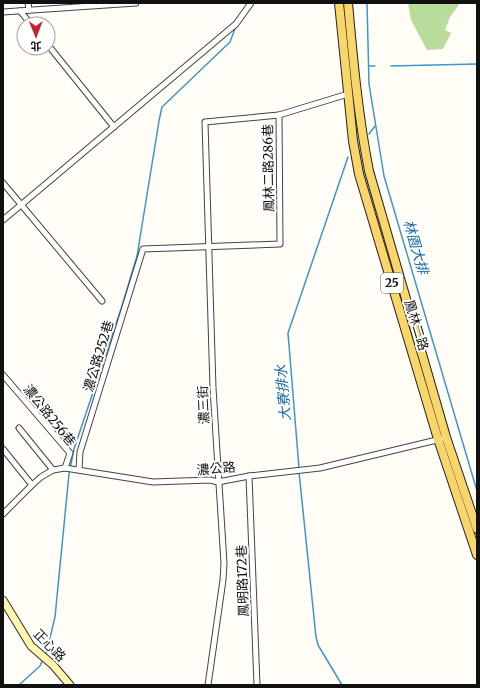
<svg xmlns="http://www.w3.org/2000/svg" width="480" height="688" viewBox="0 0 480 688" font-family="Merriweather,'Noto Sans TC',serif">
  <style>
    .forest { fill: #b9dc9c }
    .lines { fill: none; stroke-linecap: round; stroke-linejoin: round }
    .stream { stroke: #3f96cf; stroke-width: 1.5 }
    .street-casing { stroke: #444; stroke-width: 7 }
    .secondary-casing { stroke: #333; stroke-width: 9 }
    .primary-casing { stroke: #222; stroke-width: 10 }
    .street { stroke: #fff; stroke-width: 5 }
    .secondary { stroke: #fff6b0; stroke-width: 7 }
    .primary { stroke: #f9d66b; stroke-width: 8 }
    .labels { text-anchor: middle; stroke-width: 4; stroke-linejoin: round; paint-order: stroke }
    .shield { fill: #fff; stroke: #585858; stroke-width: 1 }
    .shield-label { font-size: 12px; font-weight: bold; fill: #111 }
    .street-label { font-size: 13px; fill: #111; stroke: #fff }
    .water-label { font-size: 14px; font-style: italic; fill: #1768a6; stroke: #fff }
  </style>
  <rect width="100%" height="100%" fill="#fffdf5"/>
  <!-- forest -->
  <path class="forest" d="M 408,3 L 460,3 L 450,17 L 445,30 L 451,33 L 443,49 L 427,50 L 411,20 Z"/>
  <g class="lines">
    <!-- stream -->
    <g class="stream">
      <path d="M 367,3 L 369,84 L 384,176 L 477,491"/>
      <path d="M 369,66 L 375,66"/>
      <path d="M 391,66 L 477,64"/>
      <path d="M 369,134 L 375,126"/>
      <path d="M 299,468 L 288,333 L 348,157"/>
      <path d="M 299,472 L 316,637 L 318,645 L 342,685"/>
      <path d="M 45,655 L 47,650 L 55,617 L 69,474 L 74,449 L 121,309 L 137,256 L 159,121 L 162,107 L 230,42 L 236,26"/>
      <path d="M 19,685 L 40,666 L 43,659"/>
    </g>
    <defs>
      <g id="street">
        <path d="M 28,3 L 29,10"/>
        <path d="M 20,11 L 31,24"/>
        <path d="M 3,12 L 136,3"/>
        <path d="M 48,45 L 114,127"/>
        <path d="M 3,183 L 102,301"/>
        <path d="M 3,220 L 236,24 L 251,3"/>
        <path d="M 3,375 L 70,453 L 65,468"/>
        <path d="M 19,428 L 53,470"/>
        <path d="M 3,449 L 32,485"/>
        <path d="M 79,470 L 80,452 L 143,249 L 280,244 L 279,115 L 348,94"/>
        <path d="M 249,476 L 257,685"/>
        <path d="M 3,514 L 32,485 L 41,477 L 53,470 L 65,468 L 153,482 L 210,480 L 218,482 L 249,476 L 320,468 L 441,439"/>
        <path d="M 208,685 L 223,580 L 224,563 L 213,388 L 205,122 L 279,115"/>
      </g>
      <path id="secondary" d="M 3,600 L 31,646 L 53,665 L 70,685"/>
      <g id="primary">
        <path d="M 339,3 L 353,141 L 359,174 L 438,439 L 477,555"/>
        <path d="M 348,3 C 353,59 358,115 369,171 L 446,437 L 477,529"/>
      </g>
    </defs>
    <!-- street casing -->
    <use href="#street" class="street-casing"/>
    <!-- secondary casing -->
    <use href="#secondary" class="secondary-casing"/>
    <!-- primary casing -->
    <use href="#primary" class="primary-casing"/>
    <!-- street -->
    <use href="#street" class="street"/>
    <!-- secondary -->
    <use href="#secondary" class="secondary"/>
    <!-- primary -->
    <use href="#primary" class="primary"/>
  </g>
  <g class="labels">
    <!-- shield labels -->
    <rect class="shield" x="381" y="273" width="22" height="20" rx="3"/>
    <g class="shield-label">
      <text x="392" y="287">25</text>
    </g>
    <!-- street labels -->
    <g class="street-label">
      <text transform="translate(268 168) rotate(-91)" y="5">鳳林二路286巷</text>
      <text transform="translate(417 325) rotate(73)" y="5">鳳林二路</text>
      <text transform="translate(98 356) rotate(-73)" y="5">濃公路252巷</text>
      <text transform="translate(203 405) rotate(-93)" y="5">濃三街</text>
      <text transform="translate(50 415) rotate(51)" y="5">濃公路256巷</text>
      <text transform="translate(216 468) rotate(-5)" y="5">濃公路</text>
      <text transform="translate(242 581) rotate(-92)" y="5">鳳明路172巷</text>
      <text transform="translate(50 645) rotate(45)" y="5">正心路</text>
    </g>
    <!-- water labels -->
    <g class="water-label">
      <text transform="translate(416 247) rotate(74)" y="5">林園大排</text>
      <text transform="translate(283 393) rotate(-95)" y="5">大寮排水</text>
    </g>
  </g>
  <!-- border -->
  <rect width="480" height="688" fill="none" stroke="#111111" stroke-width="8"/>
  <!-- north arrow -->
  <g transform="translate(36 36) rotate(179)"><circle r="19" fill="#ffffff" stroke="#a0a0a0"/>
  <path d="M0-3L7 15L0 10L-7 15Z" fill="#c4262e"/>
  <text y="-6" font-size="11" font-weight="bold" text-anchor="middle" fill="#111111">北</text>
  </g>
</svg>
